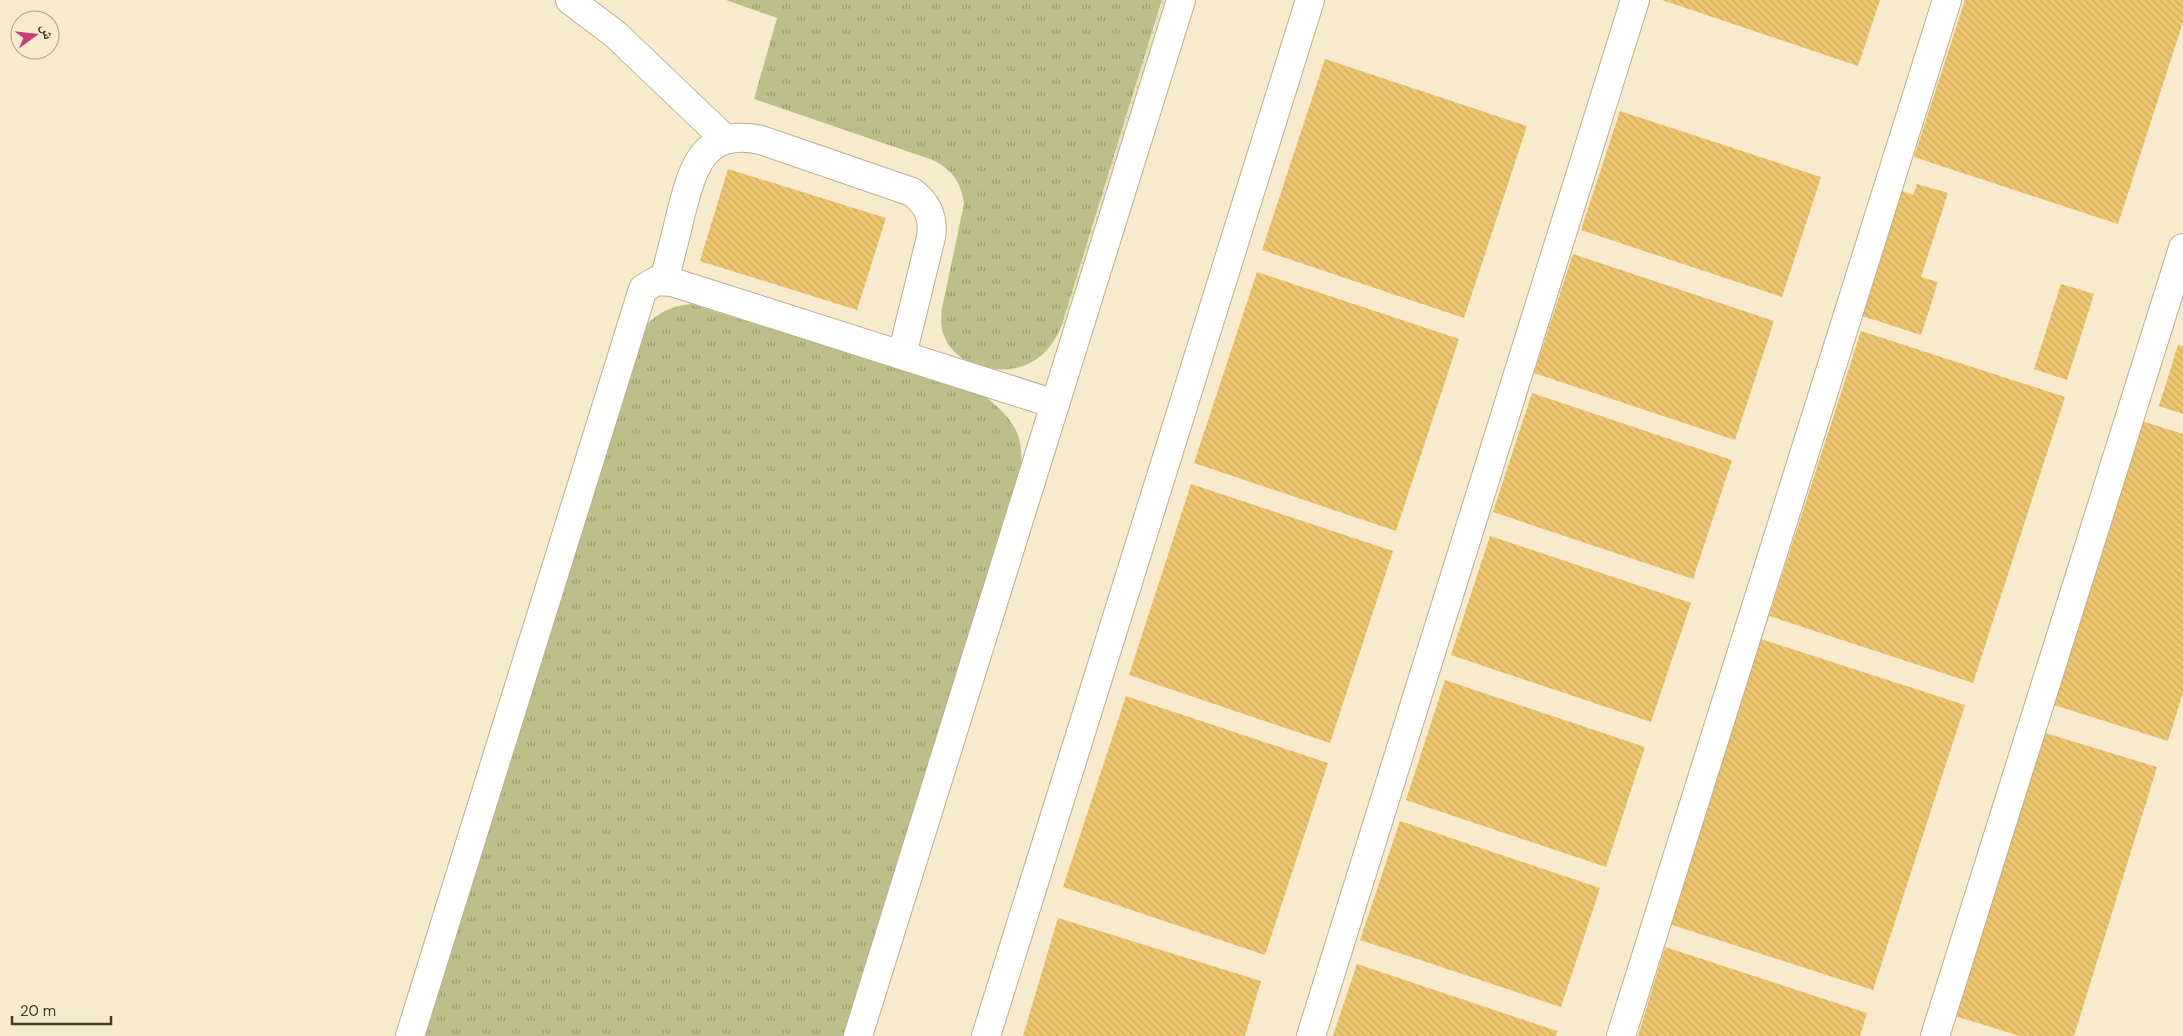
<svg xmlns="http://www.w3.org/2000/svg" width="2183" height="1036" viewBox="0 0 2183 1036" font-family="'DM Sans','Noto Naskh Arabic',sans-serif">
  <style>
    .grass { fill: url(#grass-tufts) }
    .sand { fill: url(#sand-dots) }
    .building { fill: url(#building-back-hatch) }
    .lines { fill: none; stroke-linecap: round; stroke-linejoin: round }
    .minor-casing { stroke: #bcae92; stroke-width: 30 }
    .minor { stroke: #fff; stroke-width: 28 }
  </style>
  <defs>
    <pattern id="grass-tufts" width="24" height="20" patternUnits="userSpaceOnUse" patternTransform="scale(1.25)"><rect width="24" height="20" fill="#bcbf8a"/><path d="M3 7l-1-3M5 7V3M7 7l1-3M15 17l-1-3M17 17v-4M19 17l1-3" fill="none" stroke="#9a9c71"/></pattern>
    <pattern id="sand-dots" width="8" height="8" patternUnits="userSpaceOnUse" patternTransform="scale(1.25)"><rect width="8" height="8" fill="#ece2bd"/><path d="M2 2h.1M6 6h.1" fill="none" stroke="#ccc3a3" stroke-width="1.8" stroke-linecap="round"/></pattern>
    <pattern id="building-back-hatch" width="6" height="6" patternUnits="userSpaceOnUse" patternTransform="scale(1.25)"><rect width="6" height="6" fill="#edc56f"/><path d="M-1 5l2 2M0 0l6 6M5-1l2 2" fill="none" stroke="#ccaa60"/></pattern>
  </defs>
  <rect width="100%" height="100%" fill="#f8eacc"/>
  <!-- grass -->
  <g class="grass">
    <path d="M 726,0 L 1162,0 L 1062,325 C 1055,341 1046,355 1030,363 C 1003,377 958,368 945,338 C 940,328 941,318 942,308 L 964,204 C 961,181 951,168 930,159 L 754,99 L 777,18 Z"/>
    <path d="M 691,304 L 983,395 C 1019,422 1027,441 1018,486 L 847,1036 L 422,1036 L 645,326 C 659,312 671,306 691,304 Z"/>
  </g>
  <!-- sand -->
  <path class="sand" d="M 1162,0 L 1174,0 L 1072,328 L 1062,325 Z"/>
  <!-- building -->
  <g class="building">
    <path d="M 1662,0 L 1880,0 L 1858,66 Z"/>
    <path d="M 1965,0 L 2183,0 L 2183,22 L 2118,224 L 1914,157 Z"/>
    <path d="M 1325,59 L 1527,126 L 1464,318 L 1262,250 Z"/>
    <path d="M 1620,111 L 1821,177 L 1782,297 L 1581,230 Z"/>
    <path d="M 728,169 L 886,218 L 857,310 L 700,261 Z"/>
    <path d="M 1917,184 L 1948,193 L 1921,277 L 1938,282 L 1921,335 L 1859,315 L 1899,190 L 1913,195 Z"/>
    <path d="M 1573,254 L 1774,321 L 1735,440 L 1534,373 Z"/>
    <path d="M 1257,272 L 1459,339 L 1396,531 L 1194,463 Z"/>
    <path d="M 2061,284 L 2094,294 L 2067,380 L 2034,369 Z"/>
    <path d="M 1861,331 L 2065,397 L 1973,683 L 1769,616 Z"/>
    <path d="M 2178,345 L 2183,346 L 2183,414 L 2159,406 Z"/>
    <path d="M 1532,393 L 1732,460 L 1693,579 L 1493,512 Z"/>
    <path d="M 2142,421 L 2183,434 L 2183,693 L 2168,741 L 2054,705 Z"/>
    <path d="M 1191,484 L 1393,551 L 1330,743 L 1129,675 Z"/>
    <path d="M 1490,536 L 1691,603 L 1651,722 L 1451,655 Z"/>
    <path d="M 1761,639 L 1965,705 L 1873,990 L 1669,924 Z"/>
    <path d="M 1445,680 L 1645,747 L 1606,867 L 1406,800 Z"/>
    <path d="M 1126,696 L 1328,763 L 1265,955 L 1063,887 Z"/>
    <path d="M 2042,732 L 2157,767 L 2074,1036 L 2020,1036 L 1955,1016 Z"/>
    <path d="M 1400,821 L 1600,888 L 1561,1007 L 1360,940 Z"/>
    <path d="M 1058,918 L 1261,981 L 1245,1036 L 1023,1036 Z"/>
    <path d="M 1665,947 L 1867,1013 L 1860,1036 L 1638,1036 Z"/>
    <path d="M 1357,964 L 1557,1031 L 1556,1036 L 1333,1036 Z"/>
  </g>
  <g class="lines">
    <defs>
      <g id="minor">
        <path d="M 570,0 L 615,34 L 725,139"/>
        <path d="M 664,280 C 670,258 676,235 681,213 C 693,167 703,128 761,140 L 912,192 C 928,204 934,218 931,237 L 902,355"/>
        <path d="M 410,1036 L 643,289 L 656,281 L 672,282 L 1055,404"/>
        <path d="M 858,1036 L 1181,0"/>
        <path d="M 986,1036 L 1310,0"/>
        <path d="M 1311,1036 L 1635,0"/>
        <path d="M 1621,1036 L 1947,0"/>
        <path d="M 1935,1036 L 2183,248"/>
      </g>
    </defs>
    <!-- minor casing -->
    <use href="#minor" class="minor-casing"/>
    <!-- minor -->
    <use href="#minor" class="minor"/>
  </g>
  <!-- north arrow -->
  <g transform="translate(35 35) rotate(75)"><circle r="24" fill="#f8eacc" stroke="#afa48e"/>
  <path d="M0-4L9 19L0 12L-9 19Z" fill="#c53d7b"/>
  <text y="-8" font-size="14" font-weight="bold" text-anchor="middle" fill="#413b30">ش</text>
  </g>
  <!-- scale -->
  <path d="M12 1016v8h99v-8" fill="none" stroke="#413b30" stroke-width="2.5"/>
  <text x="20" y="1016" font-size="15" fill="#413b30" stroke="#f8eacc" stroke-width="4" paint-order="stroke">20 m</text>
</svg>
